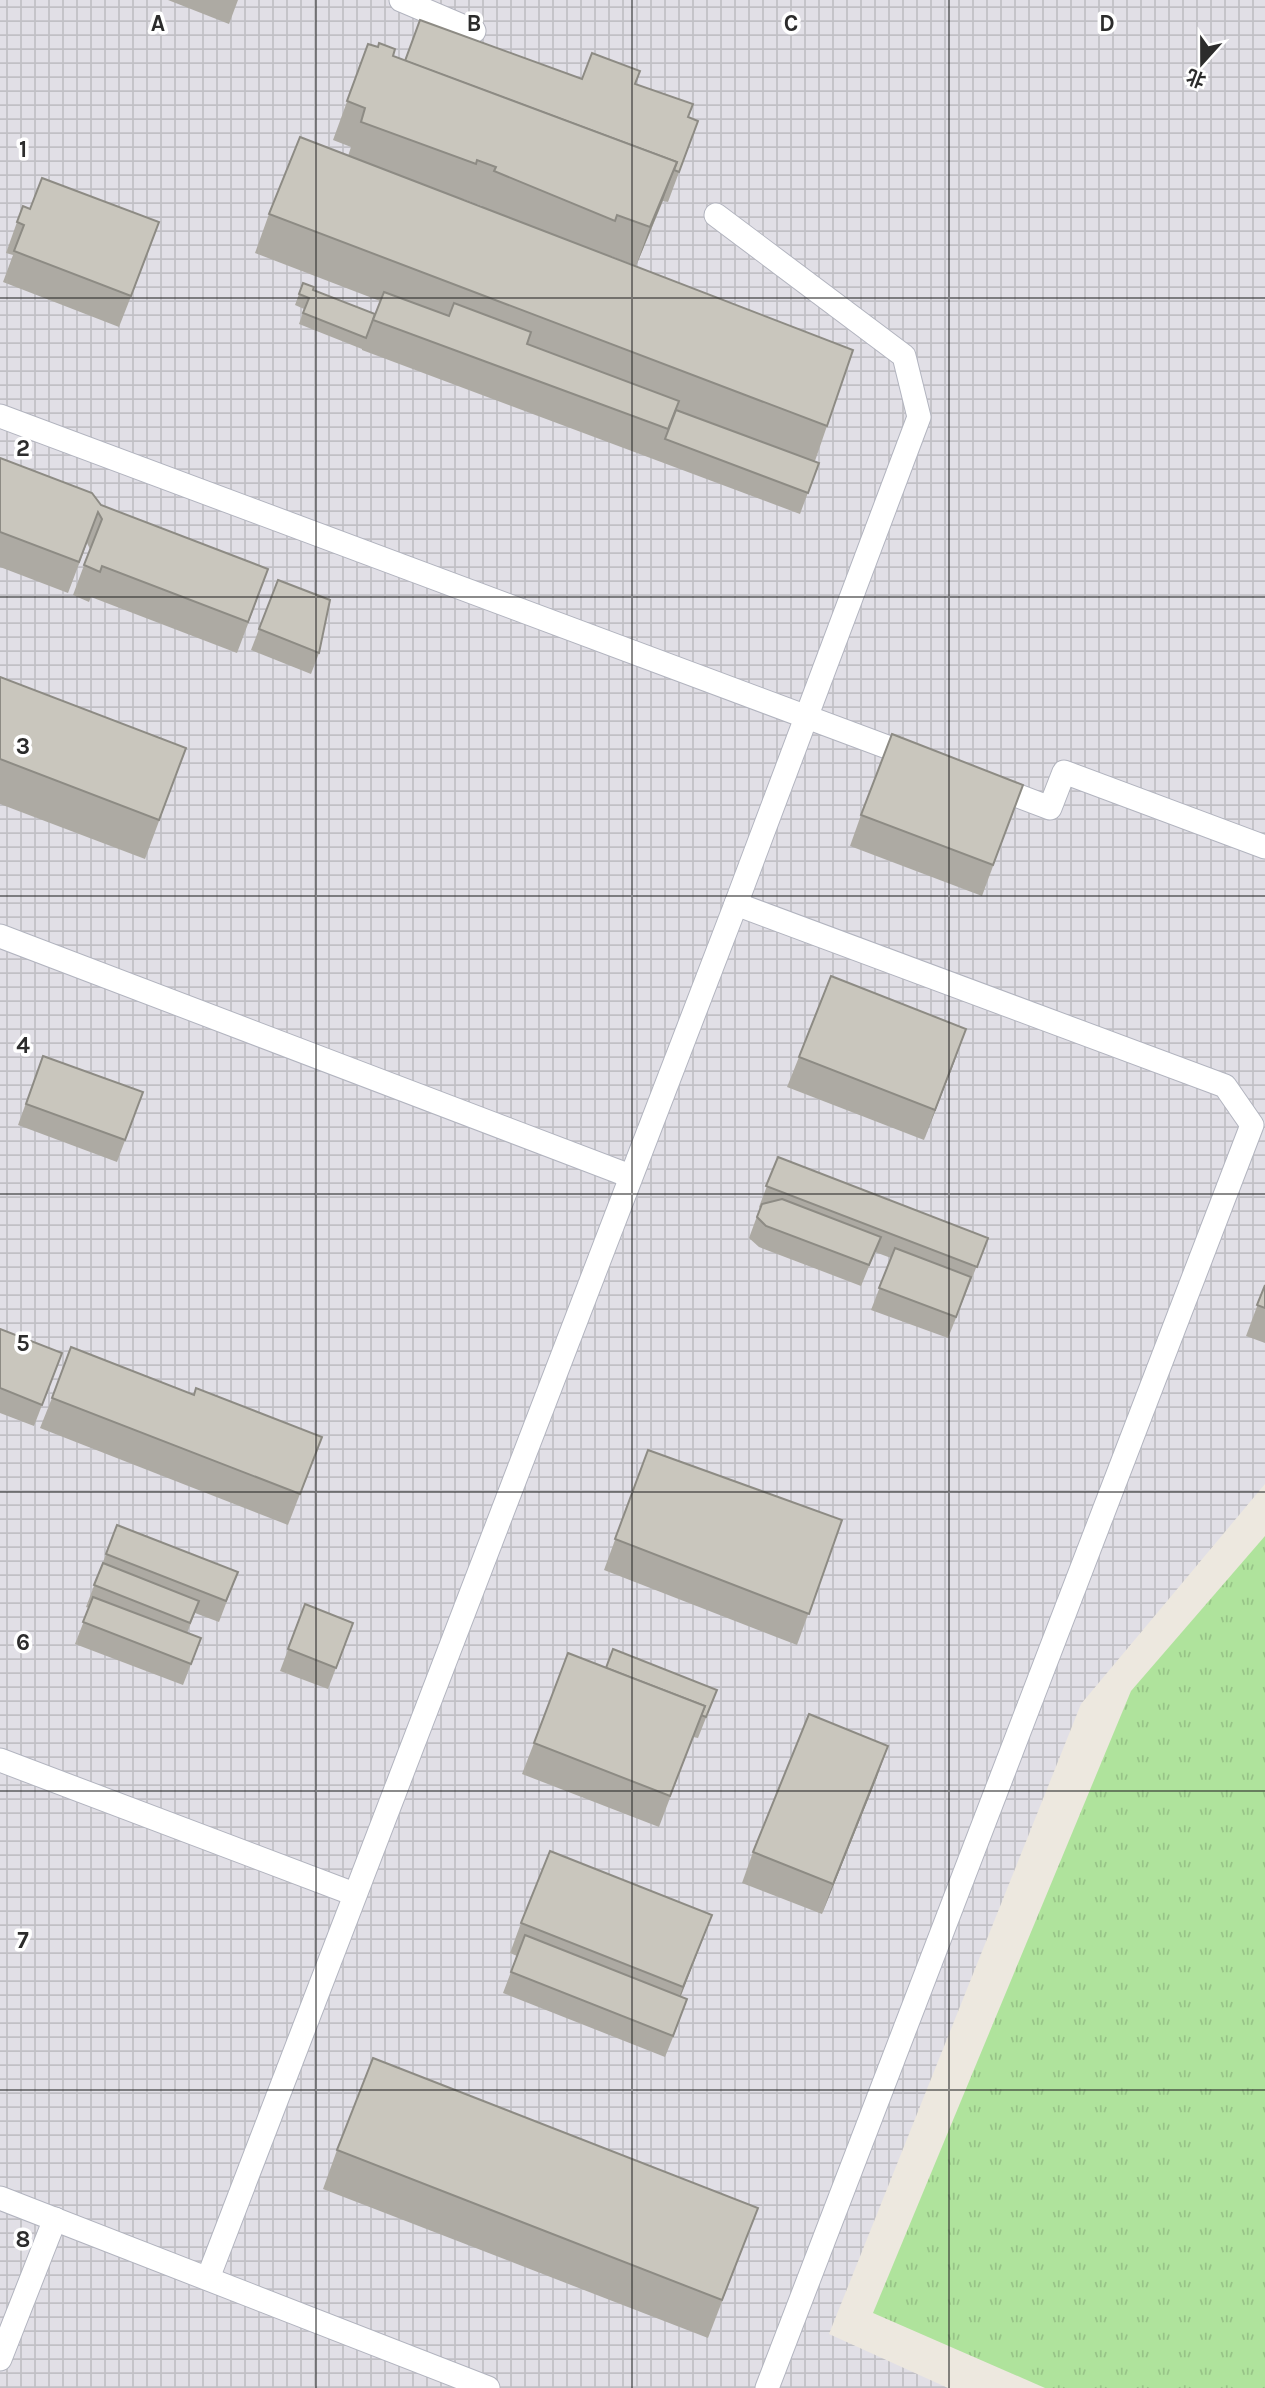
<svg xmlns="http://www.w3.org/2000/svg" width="1265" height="2388" viewBox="0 0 1265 2388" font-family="Karla,'Noto Sans SC',sans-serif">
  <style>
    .industrial { fill: url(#industrial-grid) }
    .grass { fill: url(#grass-tufts) }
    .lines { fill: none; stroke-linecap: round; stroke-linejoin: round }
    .lane-casing { stroke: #b2b4bf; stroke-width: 25 }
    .lane { stroke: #fff; stroke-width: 23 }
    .wall { fill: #adaaa3; fill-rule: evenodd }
    .shaded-wall { fill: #8d8b84 }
    .building { fill: #c9c6bd; stroke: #8d8b84; stroke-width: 2 }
    .grid { fill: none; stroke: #2c2c2c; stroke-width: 2; stroke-opacity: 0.55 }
    .grid-label { font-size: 23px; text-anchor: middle; font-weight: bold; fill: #2c2c2c; stroke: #fff; stroke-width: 7; stroke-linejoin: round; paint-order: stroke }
  </style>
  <defs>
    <pattern id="industrial-grid" width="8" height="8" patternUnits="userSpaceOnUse" patternTransform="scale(1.75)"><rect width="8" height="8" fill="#e1dfe6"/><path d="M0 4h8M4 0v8" fill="none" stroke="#c1c0c5"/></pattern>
    <pattern id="grass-tufts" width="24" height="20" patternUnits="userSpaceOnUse" patternTransform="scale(1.75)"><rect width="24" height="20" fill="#afe39c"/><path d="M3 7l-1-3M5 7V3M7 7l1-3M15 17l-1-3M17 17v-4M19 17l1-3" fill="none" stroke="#97c387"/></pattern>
  </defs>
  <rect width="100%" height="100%" fill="#ede8df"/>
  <!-- industrial -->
  <path class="industrial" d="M 0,0 L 1265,0 L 1265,1484 L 1081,1704 L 829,2334 L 948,2388 L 0,2388 Z"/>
  <!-- grass -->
  <path class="grass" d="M 1265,1536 L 1265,2388 L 1045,2388 L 873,2313 L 1131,1691 Z"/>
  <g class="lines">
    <defs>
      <g id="lane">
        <path d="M 401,0 L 474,31"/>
        <path d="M 0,416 L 914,757"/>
        <path d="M 992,786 L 1050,808 L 1064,772 L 1265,847"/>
        <path d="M 736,904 L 1225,1086 L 1252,1125 L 767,2388"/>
        <path d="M 0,936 L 630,1176"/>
        <path d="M 0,1760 L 354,1894"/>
        <path d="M 0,2198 L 488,2388"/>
        <path d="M 208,2278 L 736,904 L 919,417 L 904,356 L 716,215"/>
        <path d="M 0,2359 L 55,2219"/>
      </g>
    </defs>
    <!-- lane casing -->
    <use href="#lane" class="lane-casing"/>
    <!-- lane -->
    <use href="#lane" class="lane"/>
  </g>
  <!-- wall -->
  <g class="wall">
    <path d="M 168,0 L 238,0 L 229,24 Z"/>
    <path d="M 368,44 L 393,56 L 405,61 L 636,84 L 688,117 L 698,121 L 668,202 L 663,201 L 636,266 L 611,256 L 827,426 L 815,461 L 819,463 L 800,514 L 362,350 L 362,349 L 299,324 L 304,309 L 295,305 L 303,283 L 313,290 L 375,314 L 380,301 L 255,253 L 269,214 L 348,156 L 351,147 L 333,140 ZM 463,199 L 482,206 L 481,207 L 463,200 Z"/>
    <path d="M 30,209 L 148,253 L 119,327 L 3,282 L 13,255 L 6,253 L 17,222 Z"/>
    <path d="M 0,458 L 101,505 L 257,600 L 237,653 L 91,597 L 89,602 L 73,595 L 90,549 L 87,543 L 68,593 L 0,567 Z"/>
    <path d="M 259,629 L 319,653 L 311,674 L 251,650 Z"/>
    <path d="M 0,677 L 186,748 L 145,859 L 0,804 Z"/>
    <path d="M 1023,785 L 982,896 L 850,846 L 861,815 Z"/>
    <path d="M 43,1056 L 143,1092 L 117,1162 L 18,1125 Z"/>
    <path d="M 799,1057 L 955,1060 L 924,1140 L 787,1087 Z"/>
    <path d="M 778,1157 L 988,1238 L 948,1338 L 871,1310 L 891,1258 L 875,1252 L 861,1286 L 759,1247 L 749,1238 L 760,1208 L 759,1207 Z"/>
    <path d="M 1265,1285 L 1265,1343 L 1246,1336 Z"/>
    <path d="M 0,1329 L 62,1353 L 34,1426 L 0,1413 Z"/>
    <path d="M 52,1398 L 310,1468 L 288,1525 L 40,1428 Z"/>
    <path d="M 648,1450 L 842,1520 L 797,1645 L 604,1570 Z"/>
    <path d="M 117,1525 L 238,1572 L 219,1622 L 195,1613 L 187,1633 L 201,1638 L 183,1685 L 75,1644 L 89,1608 L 86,1607 Z"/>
    <path d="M 305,1604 L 353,1623 L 328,1689 L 280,1671 Z"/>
    <path d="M 606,1668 L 717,1690 L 698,1738 L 693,1737 L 659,1827 L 522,1774 L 534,1743 Z"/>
    <path d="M 877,1777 L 822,1914 L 742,1883 L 753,1852 Z"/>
    <path d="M 712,1915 L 681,1996 L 680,2020 L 665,2057 L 503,1993 L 517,1956 L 510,1953 L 521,1923 Z"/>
    <path d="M 337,2150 L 758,2208 L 708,2338 L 323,2189 Z"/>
  </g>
  <!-- shaded-wall -->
  <g class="shaded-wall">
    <path d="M 677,162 L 663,200 L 636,266 L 650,227 Z"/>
    <path d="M 966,1029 L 955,1060 L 924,1140 L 935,1110 Z"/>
    <path d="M 888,1746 L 877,1777 L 822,1914 L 833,1884 Z"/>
    <path d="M 712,1915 L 700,1946 L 672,2018 L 683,1987 Z"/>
  </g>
  <!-- building -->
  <g class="building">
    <path d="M 420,20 L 582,79 L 592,53 L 640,71 L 635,84 L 693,104 L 688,117 L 698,121 L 679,172 L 674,170 L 677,162 L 405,61 Z"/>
    <path d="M 379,43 L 395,49 L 393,56 L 677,162 L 650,227 L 617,215 L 615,221 L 494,171 L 496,167 L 477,160 L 476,164 L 361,122 L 365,108 L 347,101 L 368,44 L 378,47 Z"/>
    <path d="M 300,137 L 853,350 L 827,426 L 269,214 Z"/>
    <path d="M 42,178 L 159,222 L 131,296 L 14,251 L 24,225 L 17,222 L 23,206 L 30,209 Z"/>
    <path d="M 303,283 L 314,287 L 313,290 L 375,314 L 366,338 L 303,313 L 309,298 L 299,294 Z"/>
    <path d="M 384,292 L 449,316 L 454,303 L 531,332 L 527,344 L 679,401 L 668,429 L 373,320 Z"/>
    <path d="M 676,410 L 819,463 L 808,493 L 665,439 Z"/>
    <path d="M 0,458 L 92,493 L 101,505 L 268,569 L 248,622 L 102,566 L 100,572 L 84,565 L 102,519 L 98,512 L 79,562 L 0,532 Z"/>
    <path d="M 278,580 L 330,600 L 319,653 L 259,629 Z"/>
    <path d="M 0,677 L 186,748 L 159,820 L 0,759 Z"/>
    <path d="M 892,734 L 1023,785 L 993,865 L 861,815 Z"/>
    <path d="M 831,976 L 966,1029 L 935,1110 L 799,1057 Z"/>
    <path d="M 43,1056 L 143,1092 L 125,1140 L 26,1104 Z"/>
    <path d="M 778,1157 L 988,1238 L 977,1267 L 766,1186 Z"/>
    <path d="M 782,1199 L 881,1237 L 869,1265 L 766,1226 L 757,1217 L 762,1204 Z"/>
    <path d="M 895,1248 L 971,1277 L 956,1317 L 879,1288 Z"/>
    <path d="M 1265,1285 L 1265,1308 L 1257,1305 Z"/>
    <path d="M 0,1329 L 62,1353 L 42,1405 L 0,1388 Z"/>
    <path d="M 71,1347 L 194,1395 L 196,1388 L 322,1437 L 300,1494 L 52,1398 Z"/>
    <path d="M 648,1450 L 842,1520 L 809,1614 L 615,1539 Z"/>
    <path d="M 117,1525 L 238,1572 L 226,1601 L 106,1554 Z"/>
    <path d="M 103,1563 L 199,1601 L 190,1623 L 94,1585 Z"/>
    <path d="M 93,1597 L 201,1638 L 191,1664 L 83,1622 Z"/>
    <path d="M 305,1604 L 353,1623 L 336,1668 L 288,1649 Z"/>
    <path d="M 613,1649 L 717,1690 L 706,1717 L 701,1715 L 705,1706 L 606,1668 Z"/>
    <path d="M 568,1653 L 705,1706 L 670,1796 L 534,1743 Z"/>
    <path d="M 809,1714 L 888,1746 L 833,1884 L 753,1852 Z"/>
    <path d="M 550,1851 L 712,1915 L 683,1987 L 521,1923 Z"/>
    <path d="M 525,1935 L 687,1999 L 673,2036 L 511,1972 Z"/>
    <path d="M 373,2058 L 758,2208 L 722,2300 L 337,2150 Z"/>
  </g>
  <!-- grid -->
  <path class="grid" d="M 316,0 L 316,2388M 632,0 L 632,2388M 949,0 L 949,2388M 0,298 L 1265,298M 0,597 L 1265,597M 0,896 L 1265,896M 0,1194 L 1265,1194M 0,1492 L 1265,1492M 0,1791 L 1265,1791M 0,2090 L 1265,2090"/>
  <g class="grid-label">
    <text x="158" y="31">A</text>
    <text x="474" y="31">B</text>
    <text x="791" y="31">C</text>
    <text x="1107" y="31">D</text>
    <text x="23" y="157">1</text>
    <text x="23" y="456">2</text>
    <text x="23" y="754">3</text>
    <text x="23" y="1053">4</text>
    <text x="23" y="1351">5</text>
    <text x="23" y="1650">6</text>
    <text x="23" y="1948">7</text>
    <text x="23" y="2247">8</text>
  </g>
  <!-- north arrow -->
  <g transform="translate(1202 63) rotate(201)" stroke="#ffffff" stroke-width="5" paint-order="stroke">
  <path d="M0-5L12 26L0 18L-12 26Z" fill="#2c2c2c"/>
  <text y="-10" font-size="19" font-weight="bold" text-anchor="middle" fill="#2c2c2c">北</text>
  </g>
</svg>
